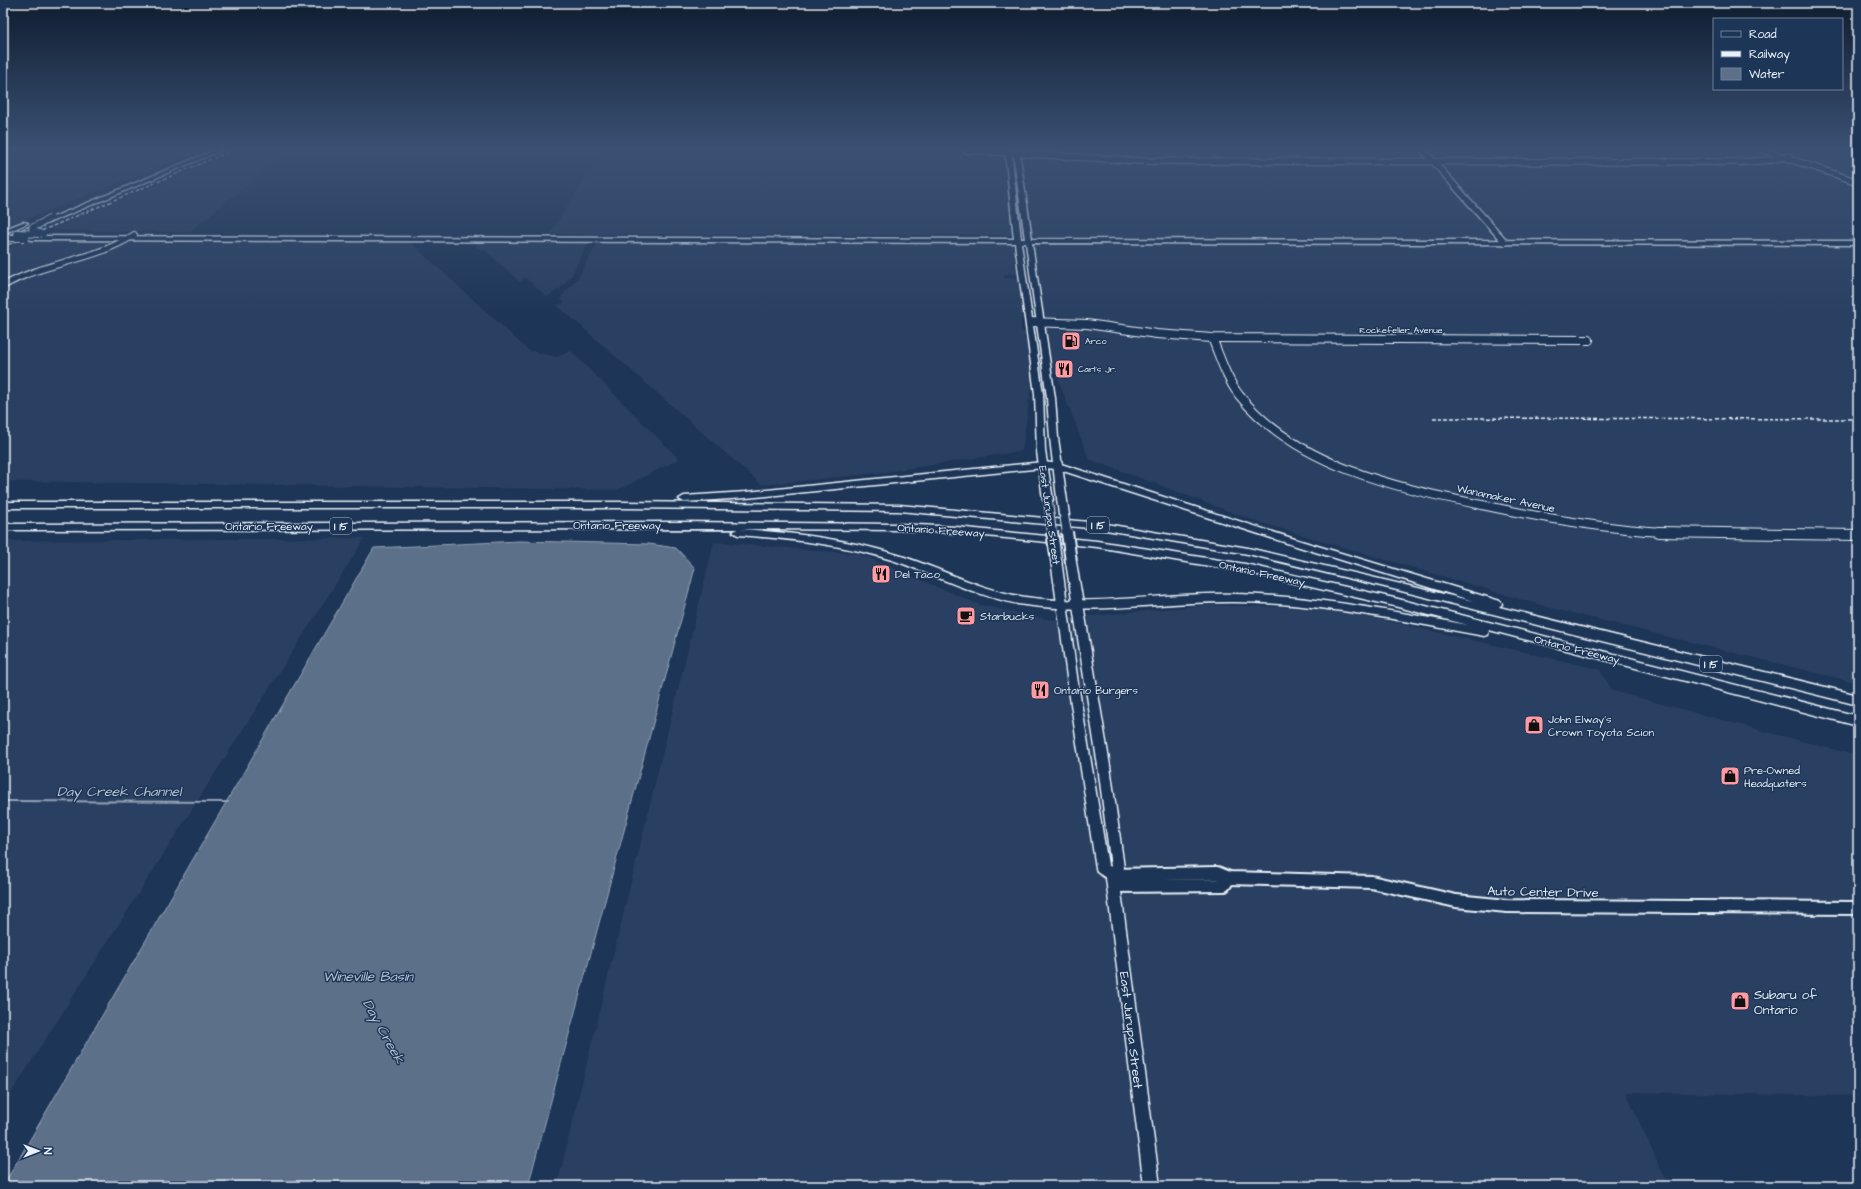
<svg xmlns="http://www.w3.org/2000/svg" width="1861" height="1189" viewBox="0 0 1861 1189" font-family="'Architects Daughter',sans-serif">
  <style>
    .built { fill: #2a4162 }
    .water { fill: #5d7089; stroke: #95a4b5 }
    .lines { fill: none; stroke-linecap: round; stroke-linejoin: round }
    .stream { stroke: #95a4b5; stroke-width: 2 }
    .secondary-far3-casing { stroke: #e8f1f8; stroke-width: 8 }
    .secondary-far2-casing { stroke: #e8f1f8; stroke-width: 10 }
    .secondary-far1-casing { stroke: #e8f1f8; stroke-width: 12 }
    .secondary-casing { stroke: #e8f1f8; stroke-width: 16 }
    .primary-casing { stroke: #e8f1f8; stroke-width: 3 }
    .highway-casing { stroke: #e8f1f8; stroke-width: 3 }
    .secondary-far3 { stroke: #1d3557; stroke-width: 5.5 }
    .secondary-far2 { stroke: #1d3557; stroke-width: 8 }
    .secondary-far1 { stroke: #1d3557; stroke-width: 10 }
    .secondary { stroke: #1d3557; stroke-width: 12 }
    .primary { fill: #1d3557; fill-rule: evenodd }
    .highway { fill: #1d3557; fill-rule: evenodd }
    .rail { stroke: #e8f1f8; stroke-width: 1.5; stroke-dasharray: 4 2; stroke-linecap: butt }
    .primary-bridge-far2-casing { stroke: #e8f1f8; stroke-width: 8; stroke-linecap: butt }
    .primary-bridge-far1-casing { stroke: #e8f1f8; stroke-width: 10; stroke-linecap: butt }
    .primary-bridge-casing { stroke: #e8f1f8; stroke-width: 14; stroke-linecap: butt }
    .primary-bridge-far2 { stroke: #1d3557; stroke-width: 6 }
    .primary-bridge-far1 { stroke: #1d3557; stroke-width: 8 }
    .primary-bridge { stroke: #1d3557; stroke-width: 10 }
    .labels { text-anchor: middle; stroke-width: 3; stroke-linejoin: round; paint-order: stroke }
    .far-street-label { font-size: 9px; fill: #e8f1f8; stroke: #1d3557 }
    .far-poi-label { font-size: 9px; fill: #e8f1f8; stroke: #1d3557; text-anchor: start }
    .shield { fill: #1d3557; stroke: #abb9c8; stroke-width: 1 }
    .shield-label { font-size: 10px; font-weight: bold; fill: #e8f1f8 }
    .street-label { font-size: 11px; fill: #e8f1f8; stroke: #1d3557 }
    .poi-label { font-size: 11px; fill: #e8f1f8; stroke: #1d3557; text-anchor: start }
    .near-street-label { font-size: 13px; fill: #e8f1f8; stroke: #1d3557 }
    .near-poi-label { font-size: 13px; fill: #e8f1f8; stroke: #1d3557; text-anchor: start }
    .near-water-label { font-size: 14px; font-style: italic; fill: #b7c4d1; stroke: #1d3557 }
  </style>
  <rect width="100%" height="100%" fill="#1d3557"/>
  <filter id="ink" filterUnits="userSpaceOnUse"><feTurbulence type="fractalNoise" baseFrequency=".025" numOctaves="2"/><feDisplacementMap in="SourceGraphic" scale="8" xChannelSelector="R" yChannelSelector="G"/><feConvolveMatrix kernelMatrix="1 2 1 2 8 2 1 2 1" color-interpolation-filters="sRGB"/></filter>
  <g filter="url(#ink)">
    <!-- built -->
    <g class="built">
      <path d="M 3,150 L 192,150 L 183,157 L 3,229 Z"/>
      <path d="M 239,150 L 290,150 L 189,232 L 48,230 Z"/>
      <path d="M 603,150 L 778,150 L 772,173 L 779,150 L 1858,150 L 1858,683 L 1551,608 L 1258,522 L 1089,459 L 1051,361 L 1031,235 L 550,234 Z"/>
      <path d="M 26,241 L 115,242 L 410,242 L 528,350 L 556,357 L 571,351 L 679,459 L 618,490 L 3,481 L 3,250 Z"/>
      <path d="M 478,242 L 588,243 L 572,274 L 560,289 L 547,297 L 525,277 L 520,282 L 486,251 L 475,247 Z"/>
      <path d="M 603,242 L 1012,245 L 1016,248 L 1016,255 L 1014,258 L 1014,266 L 1018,270 L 1018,274 L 1004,274 L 1004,278 L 1018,278 L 1024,318 L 1021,319 L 1021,330 L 1025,332 L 1032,381 L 1022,451 L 879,473 L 762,485 L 557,305 L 565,303 L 561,299 L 562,296 L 578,278 L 597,244 Z"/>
      <path d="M 365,538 L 3,1106 L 3,541 Z"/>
      <path d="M 714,542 L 859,554 L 980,605 L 1051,620 L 1207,605 L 1315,608 L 1347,612 L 1599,669 L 1613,691 L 1858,756 L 1858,1096 L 1626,1092 L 1668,1186 L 557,1186 Z"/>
    </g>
    <!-- water -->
    <path class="water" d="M 519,541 L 649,544 L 676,548 L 695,568 L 528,1186 L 3,1186 L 374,548 Z"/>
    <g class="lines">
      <!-- stream -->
      <path class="stream" d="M 3,801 L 228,802"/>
      <defs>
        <g id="secondary-far3">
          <path d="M 966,150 L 1140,161 L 1745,162 L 1771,160 L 1789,156"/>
          <path d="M 1423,150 L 1505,242"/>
          <path d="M 1763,150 L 1858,182"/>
          <path d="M 3,286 C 46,261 92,262 134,235"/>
        </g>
        <g id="secondary-far2">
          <path d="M 1030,322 L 1087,324 L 1157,334 L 1212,338 L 1589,340"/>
          <path d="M 1212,338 C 1220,357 1226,378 1239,395 C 1297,467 1396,487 1482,505 C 1547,519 1612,530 1679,533"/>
        </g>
        <path id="secondary-far1" d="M 1658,532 L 1858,535"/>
        <g id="secondary">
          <path d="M 1112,875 L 1217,873 L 1229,878 L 1371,882 L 1456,901 L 1507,906 L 1858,908"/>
          <path d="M 1114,886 L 1224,885 L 1229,878"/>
        </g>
        <g id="primary">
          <path d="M 215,150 L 222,150 L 3,242 L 3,238 Z"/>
          <path d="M 1005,150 L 1011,150 L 1021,239 L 1025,239 L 1013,150 L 1019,150 L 1032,239 L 1858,241 L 1858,245 L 1032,243 L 1055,398 L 1058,438 L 1069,515 L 1064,518 L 1059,515 L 1050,438 L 1047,398 L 1026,243 L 1021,243 L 1043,394 L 1045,451 L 1053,500 L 1048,503 L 1043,500 L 1037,451 L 1035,394 L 1015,243 L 31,240 L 28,238 L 31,236 L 1014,239 Z"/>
          <path d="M 23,222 L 28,223 L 3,234 L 3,230 Z"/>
          <path d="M 1054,542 L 1059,545 L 1078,684 L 1108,865 L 1111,867 L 1098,766 L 1066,562 L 1071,559 L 1076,562 L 1110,766 L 1124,868 L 1119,877 L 1160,1186 L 1144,1186 L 1106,878 L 1097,872 L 1096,868 L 1068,684 L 1049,545 Z"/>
        </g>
        <g id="highway">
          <path d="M 1043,462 L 1061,464 L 1301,541 L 1500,601 L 1502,604 L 1499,607 L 1858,695 L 1858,705 L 1393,589 L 1248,554 L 1100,529 L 899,511 L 622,508 L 3,508 L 3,502 L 622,502 L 899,505 L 1100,523 L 1248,548 L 1473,601 L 1293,545 L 1057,469 L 1043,468 L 746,498 L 684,502 L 679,499 L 684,496 L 746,492 Z"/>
          <path d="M 678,522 L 898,524 L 956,527 L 1097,541 L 1245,564 L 1394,598 L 1858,716 L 1858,726 L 1489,630 L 1488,635 L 1484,636 C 1402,621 1319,603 1235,602 C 1165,601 1095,615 1025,605 C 979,598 936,575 892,560 C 842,544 790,539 738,535 L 733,532 L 737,529 L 3,530 L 3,524 ZM 741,529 L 898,530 L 956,533 L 1097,547 L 1245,572 L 1394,606 L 1468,625 C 1391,611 1314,596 1236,594 C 1166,592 1095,607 1025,597 C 980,590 940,568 898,555 C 847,539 794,533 741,529 Z"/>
        </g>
      </defs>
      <!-- secondary-far3 casing -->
      <use href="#secondary-far3" class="secondary-far3-casing"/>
      <!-- secondary-far2 casing -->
      <use href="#secondary-far2" class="secondary-far2-casing"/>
      <!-- secondary-far1 casing -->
      <use href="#secondary-far1" class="secondary-far1-casing"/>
      <!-- secondary casing -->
      <use href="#secondary" class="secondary-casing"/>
      <!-- primary casing -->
      <use href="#primary" class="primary-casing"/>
      <!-- highway casing -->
      <use href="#highway" class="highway-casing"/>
      <!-- secondary-far3 -->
      <use href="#secondary-far3" class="secondary-far3"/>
      <!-- secondary-far2 -->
      <use href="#secondary-far2" class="secondary-far2"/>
      <!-- secondary-far1 -->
      <use href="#secondary-far1" class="secondary-far1"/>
      <!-- secondary -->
      <use href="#secondary" class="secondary"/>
      <!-- primary -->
      <use href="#primary" class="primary"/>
      <!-- highway -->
      <use href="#highway" class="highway"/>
      <!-- rail -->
      <g class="rail">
        <path d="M 3,247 L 233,150"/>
        <path d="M 1433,418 L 1858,419"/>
      </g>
      <defs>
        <g id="primary-bridge-far2">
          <path d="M 17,233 L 39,234"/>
          <path d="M 43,234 L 33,231 L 32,228 L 51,218"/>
          <path d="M 8,238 L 26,238"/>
        </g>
        <g id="primary-bridge-far1">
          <path d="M 1048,500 L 1052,533"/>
          <path d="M 1064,515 L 1067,533"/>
        </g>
        <g id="primary-bridge">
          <path d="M 1052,532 L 1054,545"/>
          <path d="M 1067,532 L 1071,562"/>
        </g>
      </defs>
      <!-- primary-bridge-far2 casing -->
      <use href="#primary-bridge-far2" class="primary-bridge-far2-casing"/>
      <!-- primary-bridge-far1 casing -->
      <use href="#primary-bridge-far1" class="primary-bridge-far1-casing"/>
      <!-- primary-bridge casing -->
      <use href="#primary-bridge" class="primary-bridge-casing"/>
      <!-- primary-bridge-far2 -->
      <use href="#primary-bridge-far2" class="primary-bridge-far2"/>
      <!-- primary-bridge-far1 -->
      <use href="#primary-bridge-far1" class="primary-bridge-far1"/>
      <!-- primary-bridge -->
      <use href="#primary-bridge" class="primary-bridge"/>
    </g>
  </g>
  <!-- sky -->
  <linearGradient id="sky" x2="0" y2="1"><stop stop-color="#101d30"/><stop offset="0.47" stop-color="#3a5174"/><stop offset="1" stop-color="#3a5174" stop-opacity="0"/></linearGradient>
  <rect width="1861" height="316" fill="url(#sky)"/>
  <!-- icons -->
  <defs>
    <symbol id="fuel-square" viewBox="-11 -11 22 22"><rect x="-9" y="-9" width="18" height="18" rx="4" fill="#ff9aa2" stroke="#1d3557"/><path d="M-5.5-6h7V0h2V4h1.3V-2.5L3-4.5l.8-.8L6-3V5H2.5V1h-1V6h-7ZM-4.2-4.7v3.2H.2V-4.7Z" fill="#111"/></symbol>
    <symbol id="restaurant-square" viewBox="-11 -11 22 22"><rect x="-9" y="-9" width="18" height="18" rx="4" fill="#ff9aa2" stroke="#1d3557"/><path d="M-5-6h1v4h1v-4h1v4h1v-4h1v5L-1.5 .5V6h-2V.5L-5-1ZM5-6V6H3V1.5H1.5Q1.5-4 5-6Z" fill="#111"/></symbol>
    <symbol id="cafe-square" viewBox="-11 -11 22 22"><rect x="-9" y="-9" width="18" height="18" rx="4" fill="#ff9aa2" stroke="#1d3557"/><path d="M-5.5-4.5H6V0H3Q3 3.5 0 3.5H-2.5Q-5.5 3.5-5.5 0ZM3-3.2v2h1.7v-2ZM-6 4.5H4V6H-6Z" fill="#111"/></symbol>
    <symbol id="shop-square" viewBox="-11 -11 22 22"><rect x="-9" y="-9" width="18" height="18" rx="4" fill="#ff9aa2" stroke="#1d3557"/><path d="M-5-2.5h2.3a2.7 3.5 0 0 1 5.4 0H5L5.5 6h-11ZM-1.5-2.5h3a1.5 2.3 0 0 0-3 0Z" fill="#111"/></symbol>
  </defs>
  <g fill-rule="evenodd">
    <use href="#fuel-square" x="1060" y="330" width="22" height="22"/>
    <use href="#restaurant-square" x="1053" y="358" width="22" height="22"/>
    <use href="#restaurant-square" x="870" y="563" width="22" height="22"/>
    <use href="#cafe-square" x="955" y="605" width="22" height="22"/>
    <use href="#restaurant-square" x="1029" y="679" width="22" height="22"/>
    <use href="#shop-square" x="1523" y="714" width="22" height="22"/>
    <use href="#shop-square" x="1719" y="765" width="22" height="22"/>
    <use href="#shop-square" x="1729" y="990" width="22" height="22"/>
  </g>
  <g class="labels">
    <!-- far-street labels -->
    <g class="far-street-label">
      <text x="1401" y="333">Rockefeller Avenue</text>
    </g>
    <!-- far-poi labels -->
    <g class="far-poi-label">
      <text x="1085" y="344">Arco</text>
      <text x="1078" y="372">Carl's Jr.</text>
    </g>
    <!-- shield labels -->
    <g class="shield">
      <rect x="1087" y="517" width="22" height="16" rx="3"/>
      <rect x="330" y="518" width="22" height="16" rx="3"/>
      <rect x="1700" y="656" width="22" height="16" rx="3"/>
    </g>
    <g class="shield-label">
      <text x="1098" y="529">I 15</text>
      <text x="341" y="530">I 15</text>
      <text x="1711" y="668">I 15</text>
    </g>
    <!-- street labels -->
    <g class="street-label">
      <text transform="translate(1506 498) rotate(12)" y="4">Wanamaker Avenue</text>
      <text transform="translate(1050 515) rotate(82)" y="4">East Jurupa Street</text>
      <text x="617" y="529">Ontario Freeway</text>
      <text x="269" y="530">Ontario Freeway</text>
      <text transform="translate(941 530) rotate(4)" y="4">Ontario Freeway</text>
      <text transform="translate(1262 573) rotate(12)" y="4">Ontario Freeway</text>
      <text transform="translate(1577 649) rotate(14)" y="4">Ontario Freeway</text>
    </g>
    <!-- poi labels -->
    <g class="poi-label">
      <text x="895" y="578">Del Taco</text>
      <text x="980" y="620">Starbucks</text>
      <text x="1054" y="694">Ontario Burgers</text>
      <text x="1548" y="723">John Elway's<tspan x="1548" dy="13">Crown Toyota Scion</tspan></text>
      <text x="1744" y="774">Pre-Owned<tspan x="1744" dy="13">Headquaters</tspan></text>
    </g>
    <!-- near-street labels -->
    <g class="near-street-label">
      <text transform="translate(1543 891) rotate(1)" y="5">Auto Center Drive</text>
      <text transform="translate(1132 1030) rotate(83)" y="5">East Jurupa Street</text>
    </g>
    <!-- near-poi labels -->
    <g class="near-poi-label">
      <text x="1754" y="999">Subaru of<tspan x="1754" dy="15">Ontario</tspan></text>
    </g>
    <!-- near-water labels -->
    <g class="near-water-label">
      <text x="119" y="796">Day Creek Channel</text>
      <text x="368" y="981">Wineville Basin</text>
      <text transform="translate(384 1031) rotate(61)" y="5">Day Creek</text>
    </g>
  </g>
  <!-- margin -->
  <rect width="1861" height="1189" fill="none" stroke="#1d3557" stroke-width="16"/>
  <rect x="8" y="8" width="1845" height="1173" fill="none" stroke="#e8f1f8" stroke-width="1.5" filter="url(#ink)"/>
  <!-- legend -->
  <rect x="1713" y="18" width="130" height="72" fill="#1d3557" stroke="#6e8097"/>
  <rect x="1721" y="31" width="20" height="6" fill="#1d3557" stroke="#6e8097"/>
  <text x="1749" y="38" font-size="12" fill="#e8f1f8">Road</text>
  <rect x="1721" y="51" width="20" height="6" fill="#e8f1f8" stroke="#6e8097"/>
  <text x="1749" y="58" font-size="12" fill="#e8f1f8">Railway</text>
  <rect x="1721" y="68" width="20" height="12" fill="#5d7089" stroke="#6e8097"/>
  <text x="1749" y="78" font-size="12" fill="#e8f1f8">Water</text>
  <!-- north arrow -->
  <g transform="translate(38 1151) rotate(90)" stroke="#1d3557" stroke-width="3" paint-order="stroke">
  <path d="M0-3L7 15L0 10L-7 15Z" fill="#e8f1f8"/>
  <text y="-6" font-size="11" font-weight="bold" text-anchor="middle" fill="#e8f1f8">N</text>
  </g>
</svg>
